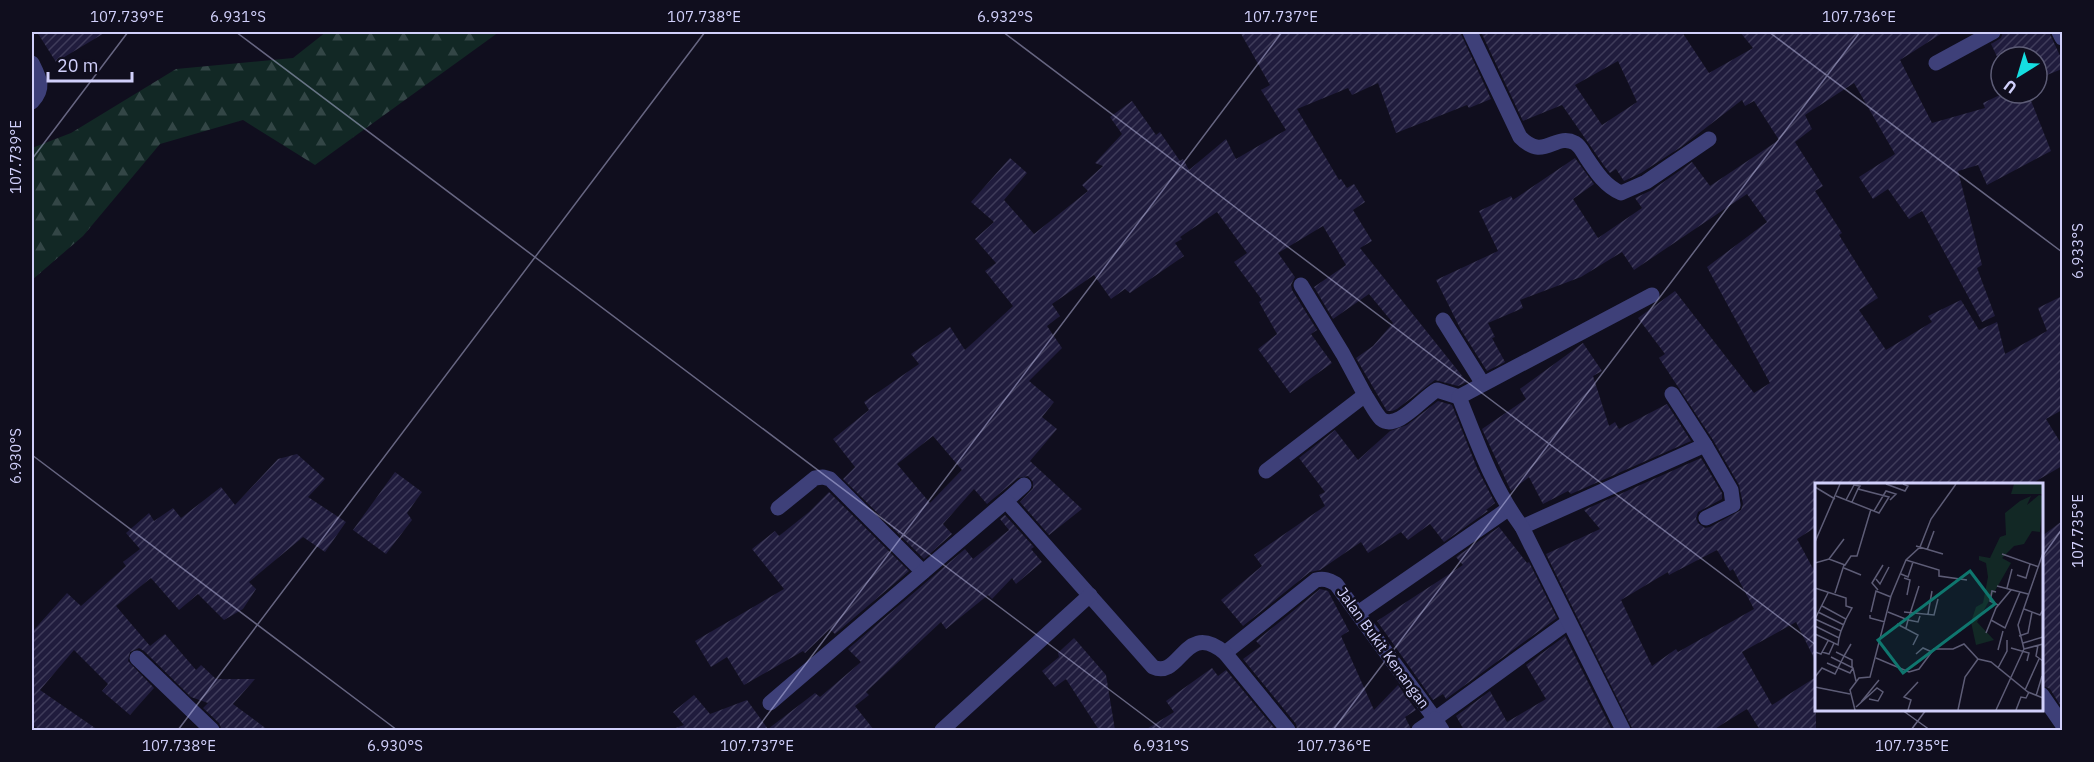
<svg xmlns="http://www.w3.org/2000/svg" width="2094" height="762" viewBox="0 0 2094 762" font-family="'IBM Plex Sans',sans-serif">
  <style>
    .forest { fill: url(#forest-firs) }
    .building { fill: url(#building-hatch); fill-rule: evenodd }
    .lines { fill: none; stroke-linecap: round; stroke-linejoin: round }
    .lane { stroke: #3e4079; stroke-width: 15 }
    .street { stroke: #3e4079; stroke-width: 15 }
    .ticks { fill: none; stroke: #d1d0fb; stroke-width: 1.5; stroke-opacity: 0.45 }
    .labels { text-anchor: middle; stroke-width: 5; stroke-linejoin: round; paint-order: stroke }
    .street-label { font-size: 15px; fill: #d1d0fb; stroke: #100e1e }
    .inset-road { fill: none; stroke: #5d5c76; stroke-width: 1.5 }
    .view { fill: #0f766e; fill-opacity: 0.15; stroke: #0f766e; stroke-width: 3 }
    .inset-edge { fill: none; stroke: #d1d0fb; stroke-width: 3 }
    .neatline { fill: none; stroke: #d1d0fb; stroke-width: 2 }
    .ticks-label { font-size: 15px; text-anchor: middle; fill: #d1d0fb }
  </style>
  <defs>
    <pattern id="forest-firs" width="22" height="20" patternUnits="userSpaceOnUse" patternTransform="scale(1.5)"><rect width="22" height="20" fill="#122825"/><path d="M5 1l3.5 6h-7zM16 11l3.5 6h-7z" fill="#334646"/></pattern>
    <pattern id="building-hatch" width="6" height="6" patternUnits="userSpaceOnUse" patternTransform="scale(1.5)"><rect width="6" height="6" fill="#201c3d"/><path d="M-1 1l2-2M0 6l6-6M5 7l2-2" fill="none" stroke="#3f3c5a"/></pattern>
  </defs>
  <rect width="100%" height="100%" fill="#100e1e"/>
  <!-- forest -->
  <path class="forest" d="M 326,32 L 499,32 L 315,165 L 243,120 L 160,144 L 83,236 L 32,280 L 32,148 L 71,133 L 176,69 L 293,58 Z"/>
  <!-- building -->
  <g class="building">
    <path d="M 37,32 L 106,32 L 56,62 Z"/>
    <path d="M 1240,32 L 1460,32 L 1491,99 L 1469,108 L 1467,105 L 1396,133 L 1378,83 L 1352,95 L 1348,88 L 1297,109 L 1339,180 L 1341,179 L 1347,188 L 1354,184 L 1365,202 L 1353,210 L 1372,241 L 1360,248 L 1467,382 L 1458,386 L 1435,380 L 1397,409 L 1392,411 L 1387,411 L 1356,358 L 1373,346 L 1393,323 L 1369,294 L 1333,319 L 1314,287 L 1346,265 L 1323,226 L 1278,253 L 1295,277 L 1291,285 L 1292,290 L 1317,330 L 1311,334 L 1332,363 L 1290,393 L 1258,349 L 1277,334 L 1259,302 L 1262,300 L 1234,262 L 1247,253 L 1217,212 L 1180,237 L 1182,239 L 1175,243 L 1184,256 L 1130,293 L 1125,289 L 1111,299 L 1094,275 L 1052,304 L 1060,316 L 1047,326 L 1062,348 L 1029,381 L 1054,402 L 1042,417 L 1057,429 L 1030,461 L 1082,509 L 1049,535 L 1020,502 L 1033,488 L 1033,482 L 1028,476 L 1018,478 L 987,504 L 974,489 L 943,524 L 952,534 L 924,559 L 843,479 L 855,467 L 833,439 L 869,410 L 864,402 L 919,364 L 911,354 L 950,327 L 965,350 L 1013,306 L 985,271 L 996,263 L 975,239 L 994,222 L 971,202 L 1010,158 L 1027,173 L 1004,200 L 1034,234 L 1088,191 L 1082,185 L 1103,166 L 1095,163 L 1122,134 L 1110,117 L 1132,101 L 1156,135 L 1160,132 L 1180,161 L 1183,159 L 1189,170 L 1226,139 L 1236,159 L 1286,130 L 1261,90 L 1270,85 ZM 933,436 L 962,470 L 930,503 L 897,464 Z"/>
    <path d="M 1481,32 L 1682,32 L 1709,73 L 1753,48 L 1740,32 L 1944,32 L 1900,60 L 1932,123 L 1985,108 L 1983,103 L 2004,93 L 2028,93 L 2051,151 L 1987,185 L 1978,165 L 1958,171 L 1982,265 L 1977,268 L 1995,316 L 1982,322 L 1922,211 L 1909,219 L 1888,189 L 1873,199 L 1859,177 L 1895,154 L 1854,83 L 1805,115 L 1812,129 L 1795,142 L 1823,186 L 1815,191 L 1842,233 L 1839,235 L 1878,298 L 1859,310 L 1886,350 L 1932,322 L 1928,316 L 1961,300 L 1979,330 L 1997,322 L 2005,354 L 2047,331 L 2038,308 L 2062,296 L 2062,410 L 2046,419 L 2062,445 L 2062,466 L 2031,484 L 1816,484 L 1816,527 L 1797,539 L 1816,574 L 1816,662 L 1796,622 L 1742,652 L 1772,705 L 1816,677 L 1816,730 L 1760,730 L 1747,709 L 1713,730 L 1633,730 L 1546,554 L 1600,529 L 1584,510 L 1701,458 L 1722,493 L 1722,499 L 1698,512 L 1696,518 L 1698,523 L 1705,528 L 1710,527 L 1741,510 L 1743,504 L 1739,485 L 1713,440 L 1659,358 L 1665,354 L 1638,318 L 1675,291 L 1754,393 L 1770,383 L 1707,267 L 1767,222 L 1747,194 L 1634,270 L 1622,252 L 1581,277 L 1520,300 L 1523,308 L 1488,323 L 1495,337 L 1492,338 L 1505,362 L 1487,371 L 1461,330 L 1436,280 L 1498,251 L 1479,211 L 1511,196 L 1513,200 L 1575,158 L 1594,184 L 1573,199 L 1598,238 L 1642,208 L 1635,198 L 1652,190 L 1692,162 L 1710,186 L 1779,140 L 1754,101 L 1745,106 L 1742,100 L 1681,147 L 1641,173 L 1624,181 L 1616,169 L 1610,173 L 1605,167 L 1562,105 L 1523,121 ZM 1618,61 L 1637,102 L 1602,125 L 1575,85 ZM 1717,550 L 1730,571 L 1733,569 L 1754,609 L 1678,652 L 1676,649 L 1652,666 L 1621,600 L 1668,572 L 1669,575 Z"/>
    <path d="M 2003,32 L 2049,32 L 2062,60 L 2062,69 L 2037,79 L 2037,57 L 2001,57 L 2001,65 L 1991,44 L 2001,38 Z"/>
    <path d="M 1583,343 L 1602,371 L 1593,376 L 1609,426 L 1615,422 L 1619,429 L 1667,404 L 1691,441 L 1571,494 L 1568,491 L 1543,504 L 1529,477 L 1511,491 L 1482,429 L 1526,399 L 1520,389 Z"/>
    <path d="M 1438,401 L 1452,405 L 1477,468 L 1495,503 L 1486,510 L 1488,511 L 1444,542 L 1430,524 L 1408,540 L 1401,532 L 1368,553 L 1361,542 L 1320,570 L 1310,572 L 1243,626 L 1221,600 L 1262,566 L 1254,555 L 1325,506 L 1319,495 L 1325,492 L 1299,458 L 1335,430 L 1358,460 L 1390,431 L 1407,425 Z"/>
    <path d="M 297,454 L 325,479 L 308,497 L 346,522 L 325,552 L 303,537 L 249,582 L 256,589 L 243,609 L 224,620 L 198,594 L 179,610 L 151,578 L 116,606 L 150,646 L 165,634 L 196,670 L 201,665 L 216,679 L 255,679 L 233,704 L 268,730 L 222,730 L 219,723 L 203,708 L 208,703 L 191,697 L 144,651 L 139,648 L 130,652 L 128,661 L 154,688 L 130,715 L 102,691 L 108,684 L 74,650 L 40,690 L 98,730 L 40,730 L 32,724 L 32,632 L 67,593 L 81,606 L 126,566 L 123,562 L 140,549 L 126,533 L 149,513 L 154,521 L 173,508 L 181,518 L 221,487 L 235,505 L 278,459 Z"/>
    <path d="M 395,472 L 422,492 L 407,513 L 412,520 L 386,554 L 353,530 Z"/>
    <path d="M 829,492 L 909,571 L 835,634 L 830,629 L 805,653 L 803,651 L 744,685 L 727,657 L 711,667 L 695,641 L 784,589 L 752,549 L 775,531 L 779,536 L 809,512 Z"/>
    <path d="M 1005,515 L 1034,547 L 1031,549 L 1042,562 L 1016,584 L 1012,578 L 992,599 L 988,595 L 946,629 L 941,622 L 866,692 L 869,695 L 855,706 L 874,730 L 673,730 L 673,729 L 684,725 L 673,712 L 694,695 L 710,714 L 747,700 L 768,729 L 815,693 L 820,697 L 861,662 L 848,649 L 965,549 L 973,559 L 1009,530 L 1000,519 Z"/>
    <path d="M 2062,521 L 2062,708 L 2050,689 L 2042,685 L 2042,536 Z"/>
    <path d="M 1499,527 L 1527,563 L 1529,562 L 1557,618 L 1446,699 L 1443,694 L 1433,700 L 1377,621 L 1463,565 L 1456,557 Z"/>
    <path d="M 1320,589 L 1328,591 L 1349,631 L 1341,636 L 1374,710 L 1398,685 L 1416,710 L 1405,717 L 1410,727 L 1409,730 L 1297,730 L 1296,724 L 1243,659 L 1261,646 L 1256,641 Z"/>
    <path d="M 1565,636 L 1612,730 L 1464,730 L 1456,716 L 1490,691 L 1507,722 L 1546,699 L 1526,665 Z"/>
    <path d="M 1074,638 L 1106,675 L 1115,730 L 1099,730 L 1066,679 L 1055,687 L 1042,671 L 1059,657 L 1058,653 Z"/>
    <path d="M 1212,668 L 1218,676 L 1226,670 L 1276,730 L 1145,730 L 1174,712 L 1166,701 Z"/>
  </g>
  <g class="lines">
    <!-- lane -->
    <path class="lane" d="M 1443,320 L 1483,384"/>
    <!-- street -->
    <g class="street">
      <path d="M 1470,32 L 1520,137 C 1544,162 1555,132 1575,143 C 1580,146 1583,152 1586,157 C 1596,172 1605,186 1621,193 L 1646,182 L 1709,139"/>
      <path d="M 2059,32 L 2062,38"/>
      <path d="M 32,63 C 40,79 45,88 32,102"/>
      <path d="M 1936,63 L 1993,32"/>
      <path d="M 1301,285 L 1343,354 L 1365,395"/>
      <path d="M 1705,445 L 1731,490 L 1733,505 L 1706,518"/>
      <path d="M 1266,471 L 1365,395 C 1370,402 1375,413 1381,419 C 1397,432 1423,397 1437,390 L 1459,397"/>
      <path d="M 1006,501 L 1024,485"/>
      <path d="M 778,508 L 815,478 L 823,477 L 830,479 L 923,572"/>
      <path d="M 1522,527 L 1705,445 L 1672,394"/>
      <path d="M 1358,613 L 1508,509"/>
      <path d="M 1225,653 L 1316,580 C 1324,578 1329,580 1336,584 L 1435,719 L 1568,622"/>
      <path d="M 137,658 L 212,730"/>
      <path d="M 2042,695 L 2062,724"/>
      <path d="M 770,703 L 1006,501 L 1153,667 C 1181,680 1184,619 1225,653 L 1288,730"/>
      <path d="M 942,730 L 1090,595"/>
      <path d="M 1419,730 L 1435,719 L 1442,730"/>
      <path d="M 1623,730 L 1522,527 C 1493,488 1477,442 1459,397 L 1652,295"/>
    </g>
  </g>
  <!-- ticks -->
  <path class="ticks" d="M 236,32 L 1163,730M 1003,32 L 1816,645M 1769,32 L 2062,252M 32,159 L 128,32M 32,455 L 397,730M 2042,557 L 2062,529M 1902,710 L 1930,730M 178,730 L 705,32M 756,730 L 1282,32M 1333,730 L 1860,32M 1911,730 L 1926,710"/>
  <g class="labels">
    <!-- street labels -->
    <g class="street-label">
      <text transform="translate(1383 648) rotate(54)" y="5">Jalan Bukit Kenangan</text>
    </g>
  </g>
  <!-- overview -->
  <g transform="translate(1815 483)">
    <rect width="228" height="228" fill="#100e1e"/>
    <path d="M 199,1 L 228,1 L 228,11 L 196,11 Z" fill="#122825"/>
    <path d="M 224,12 L 228,13 L 225,49 L 217,48 L 209,61 L 199,63 L 187,75 L 196,80 L 162,139 L 179,157 L 161,162 L 156,139 L 161,124 L 168,120 L 173,94 L 171,80 L 164,77 L 164,73 L 175,75 L 185,54 L 191,52 L 190,30 L 205,18 L 216,13 L 212,22 Z" fill="#122825"/>
    <path class="inset-road" d="M 71,1 L 90,8 L 93,3 L 88,1M 0,4 L 20,16M 21,13 L 64,30 L 74,14 L 43,6 L 37,19M 31,17 L 39,2 L 45,3 L 43,6M 59,28 L 71,8 L 81,11 L 75,17M 0,59 L 25,1M 101,63 L 128,71M 112,67 L 119,48M 187,71 L 224,84M 14,76 L 29,56M 91,77 L 124,87 L 124,93 L 152,97M 0,80 L 14,76 L 30,82 L 36,73 L 42,73 L 56,26M 29,85 L 46,92M 86,91 L 93,94 L 98,79M 202,92 L 211,95 L 215,81M 89,95 L 95,97 L 92,112M 61,96 L 65,101 L 74,84M 182,103 L 213,111M 0,105 L 31,115 L 31,123 L 37,125 L 31,136M 192,105 L 197,86M 63,107 L 57,100 L 68,82M 181,109 L 177,108 L 175,118 L 183,122M 20,110 L 29,82M 209,126 L 225,132 L 228,127M 3,129 L 29,142M 56,129 L 61,108 L 76,114M 73,129 L 93,137 L 104,103M 89,129 L 119,132 L 123,116M 113,131 L 117,108M 55,132 L 55,135 L 70,139M 0,136 L 26,148 L 31,136 L 7,123M 0,136 L 13,110M 176,137 L 190,145 L 205,109M 82,141 L 103,152 L 98,162M 0,143 L 24,155 L 26,148M 91,145 L 93,137 L 103,139 L 105,133M 171,150 L 181,125 L 196,107M 0,151 L 23,162 L 24,155M 204,153 L 213,150 L 217,129M 208,160 L 228,154M 223,162 L 221,173 L 228,178M 196,165 L 214,170 L 212,178M 209,166 L 228,161M 183,167 L 188,148M 0,169 L 6,171 L 13,158M 7,169 L 14,171 L 19,160M 21,169 L 29,173 L 36,161M 101,171 L 108,165 L 117,169M 16,174 L 38,185 L 41,198M 61,175 L 94,189 L 104,186 L 119,166 L 138,166 L 149,161 L 163,176 L 176,179 L 213,209 L 228,215M 12,180 L 35,190 L 38,185M 183,185 L 192,168 L 192,157M 0,194 L 7,185 L 20,191 L 29,173 L 37,177 L 37,184M 0,204 L 35,211M 210,207 L 224,176M 221,213 L 227,193M 46,219 L 64,197M 41,224 L 62,205 L 68,209 L 63,218 L 54,216M 40,227 L 35,207 L 44,195 L 55,194 L 76,113 L 91,77 L 105,64 L 116,36 L 141,1M 93,227 L 96,217 L 89,214 L 103,199M 143,227 L 150,194 L 163,176M 181,227 L 209,166 L 203,142 L 228,70M 201,227 L 206,214 L 211,215 L 214,209"/>
    <path class="view" d="M 155,88 L 180,121 L 88,190 L 63,157 Z"/>
    <rect width="228" height="228" class="inset-edge"/>
  </g>
  <!-- border -->
  <rect width="2094" height="762" fill="none" stroke="#100e1e" stroke-width="66"/>
  <!-- north arrow -->
  <g transform="translate(2019 75) rotate(217)"><circle r="28" fill="#100e1e" stroke="#5d5c76" stroke-width="1.5"/>
  <path d="M0-4.5L10 22L0 15L-10 22Z" fill="#15dee1"/>
  <text y="-9" font-size="16" font-weight="bold" text-anchor="middle" fill="#d1d0fb">U</text>
  </g>
  <!-- scale -->
  <path d="M48 72v9h84v-9" fill="none" stroke="#d1d0fb" stroke-width="3"/>
  <text x="57" y="72" font-size="18" fill="#d1d0fb" stroke="#100e1e" stroke-width="4.5" paint-order="stroke">20 m</text>
  <rect x="33" y="33" width="2028" height="696" class="neatline"/>
  <g class="ticks-label">
    <text x="127" y="22">107.739°E</text>
    <text x="238" y="22">6.931°S</text>
    <text x="704" y="22">107.738°E</text>
    <text x="1005" y="22">6.932°S</text>
    <text x="1281" y="22">107.737°E</text>
    <text x="1859" y="22">107.736°E</text>
    <text transform="translate(16 157) rotate(-90)" y="5">107.739°E</text>
    <text transform="translate(2078 251) rotate(-90)" y="5">6.933°S</text>
    <text transform="translate(16 456) rotate(-90)" y="5">6.930°S</text>
    <text transform="translate(2078 531) rotate(-90)" y="5">107.735°E</text>
    <text x="179" y="751">107.738°E</text>
    <text x="395" y="751">6.930°S</text>
    <text x="757" y="751">107.737°E</text>
    <text x="1161" y="751">6.931°S</text>
    <text x="1334" y="751">107.736°E</text>
    <text x="1912" y="751">107.735°E</text>
  </g>
</svg>
